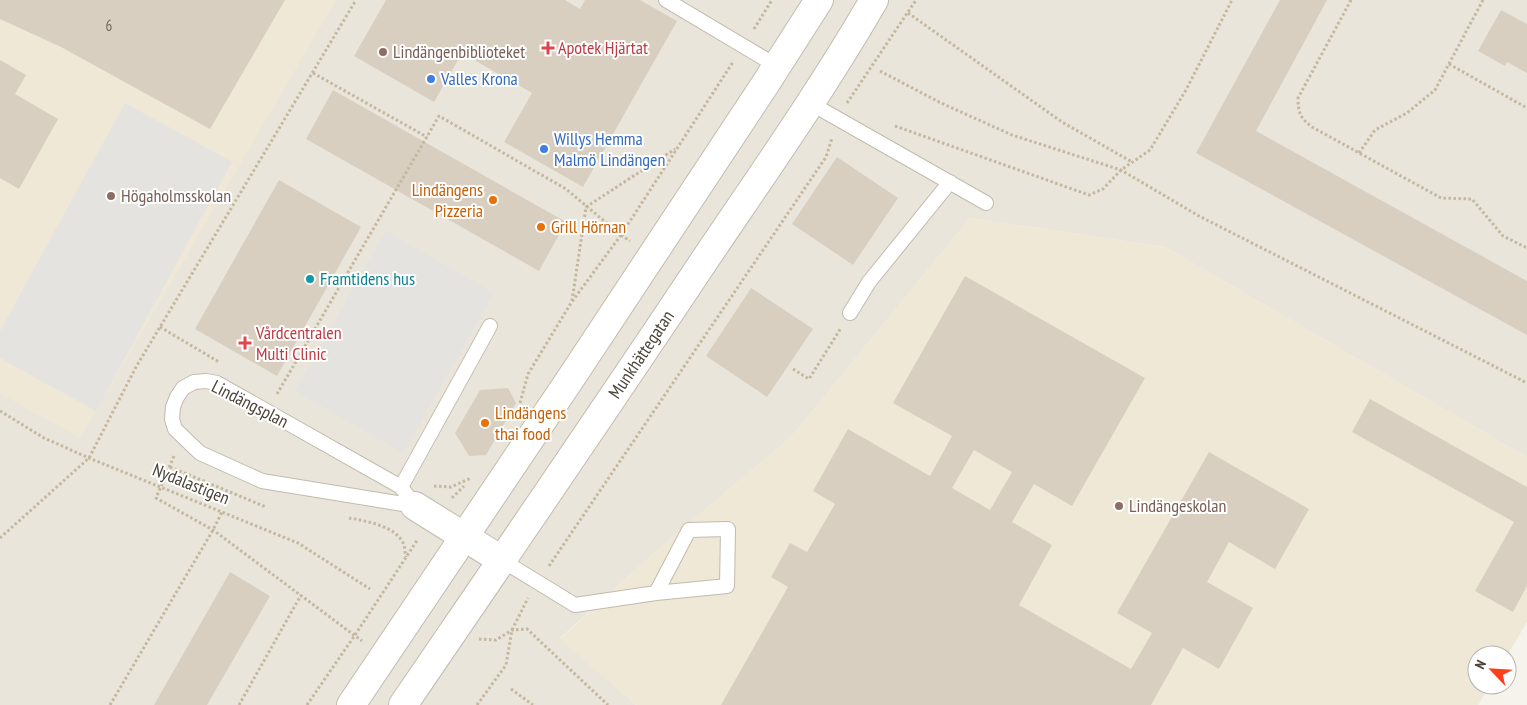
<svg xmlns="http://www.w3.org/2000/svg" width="1527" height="705" viewBox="0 0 1527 705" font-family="'PT Sans Narrow',sans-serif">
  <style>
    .residential { fill: #eae5da }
    .education { fill: #efe8d6 }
    .parking { fill: #e5e3e0 }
    .building { fill: #d8cfc1; fill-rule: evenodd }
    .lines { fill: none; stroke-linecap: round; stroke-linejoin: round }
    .service-casing { stroke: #c2bbae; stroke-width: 16 }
    .minor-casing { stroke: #c2bbae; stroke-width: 30 }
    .tertiary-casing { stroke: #c2bbae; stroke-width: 30 }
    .path { stroke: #c4b79f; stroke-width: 3; stroke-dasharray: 2.5 2.5; stroke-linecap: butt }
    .service { stroke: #fff; stroke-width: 14 }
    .minor { stroke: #fff; stroke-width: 28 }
    .tertiary { stroke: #fff; stroke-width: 28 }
    .health-dot { fill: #e0444e; stroke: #fff; stroke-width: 2 }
    .education-dot { fill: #8d6e63; stroke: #fff; stroke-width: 2 }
    .shop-dot { fill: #3f7fe0; stroke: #fff; stroke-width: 2 }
    .food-dot { fill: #e8710a; stroke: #fff; stroke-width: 2 }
    .culture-dot { fill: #0f9aa8; stroke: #fff; stroke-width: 2 }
    .labels { text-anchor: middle; stroke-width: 4; stroke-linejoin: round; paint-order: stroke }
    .number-label { font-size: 15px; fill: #6e675b }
    .health-label { font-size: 18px; fill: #be3a42; stroke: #fff; text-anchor: start }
    .education-label { font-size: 18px; fill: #785e54; stroke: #fff; text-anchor: start }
    .shop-label { font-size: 18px; fill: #366cbe; stroke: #fff; text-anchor: start }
    .food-label { font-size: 18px; fill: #c56008; stroke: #fff; text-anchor: start }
    .culture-label { font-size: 18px; fill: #0d838f; stroke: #fff; text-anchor: start }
    .street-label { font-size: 18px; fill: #4b4439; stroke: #fff }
  </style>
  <rect width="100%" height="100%" fill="#f6f3ec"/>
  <!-- residential -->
  <path class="residential" d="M 0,0 L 1527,0 L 1527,457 L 1165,247 L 970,218 L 792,436 L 653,554 L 560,638 L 636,705 L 0,705 Z"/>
  <!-- education -->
  <g class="education">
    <path d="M 0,0 L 336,0 L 80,438 L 0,393 Z"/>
    <path d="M 970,218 L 1165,247 L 1527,457 L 1527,622 L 1507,656 L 1477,655 L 1477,685 L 1490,685 L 1478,705 L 636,705 L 560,639 L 653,554 L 792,436 Z"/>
  </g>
  <!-- parking -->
  <g class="parking">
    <path d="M 125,103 L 232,162 L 96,411 L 0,358 L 0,331 Z"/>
    <path d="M 386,231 L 494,293 L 403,453 L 295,391 Z"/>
  </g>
  <!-- building -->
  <g class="building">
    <path d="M 0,0 L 285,0 L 210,129 L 61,47 L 0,19 Z"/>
    <path d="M 386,0 L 565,0 L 580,9 L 585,0 L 640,0 L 677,21 L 583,187 L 504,142 L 532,93 L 462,53 L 434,102 L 354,56 Z"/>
    <path d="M 1280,0 L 1327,0 L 1256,131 L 1527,281 L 1527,335 L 1196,153 Z"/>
    <path d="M 1501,10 L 1527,24 L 1527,73 L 1507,62 L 1505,66 L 1478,51 Z"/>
    <path d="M 0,60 L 26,75 L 15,94 L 58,119 L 19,189 L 0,178 Z"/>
    <path d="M 333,90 L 566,222 L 539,271 L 306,139 Z"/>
    <path d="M 837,157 L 898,198 L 853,265 L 792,224 Z"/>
    <path d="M 279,180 L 361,227 L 277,376 L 195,329 Z"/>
    <path d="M 965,276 L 1145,378 L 1072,506 L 1034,484 L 1012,522 L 1052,545 L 1019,605 L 1131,669 L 1152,633 L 1117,613 L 1209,452 L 1309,509 L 1275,569 L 1229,542 L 1207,582 L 1253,608 L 1219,669 L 1183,648 L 1151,705 L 721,705 L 788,587 L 771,577 L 790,543 L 807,552 L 835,504 L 813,491 L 848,429 L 930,476 L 952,436 L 893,403 ZM 974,450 L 1012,472 L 990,510 L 952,488 Z"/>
    <path d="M 751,288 L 813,329 L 767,397 L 706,356 Z"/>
    <path d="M 508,388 L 516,403 L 486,455 L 469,456 L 455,433 L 480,390 Z"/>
    <path d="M 1370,399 L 1527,487 L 1527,586 L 1513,612 L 1475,591 L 1514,522 L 1352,432 Z"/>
    <path d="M 230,572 L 270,596 L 207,705 L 154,705 Z"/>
  </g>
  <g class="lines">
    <defs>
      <g id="service">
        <path d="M 666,0 L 777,66"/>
        <path d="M 810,103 L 986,203"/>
        <path d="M 850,313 L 869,282 L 950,182"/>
        <path d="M 206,381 L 217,383 L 401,487 L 415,506 L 262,481 L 200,453 L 175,429 L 172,419 L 173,407 L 177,397 L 183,388 L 194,382 Z"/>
        <path d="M 401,487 L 490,326"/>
        <path d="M 503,561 L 575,605 L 656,593 L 727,586 L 728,529 L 689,530 L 656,593"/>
      </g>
      <path id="minor" d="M 415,506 L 503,561"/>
      <g id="tertiary">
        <path d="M 351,705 L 575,372 L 766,83 L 819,0"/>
        <path id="s1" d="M 403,705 C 504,557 605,410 704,261 C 762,175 822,90 874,0"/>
      </g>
    </defs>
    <!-- service casing -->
    <use href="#service" class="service-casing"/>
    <!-- minor casing -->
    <use href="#minor" class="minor-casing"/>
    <!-- tertiary casing -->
    <use href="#tertiary" class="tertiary-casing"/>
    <!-- path -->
    <g class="path">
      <path d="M 1351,0 L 1298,98 C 1298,112 1300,118 1312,127 L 1441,198 L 1472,199 L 1503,236 L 1527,248"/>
      <path d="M 908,13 L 1062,122 L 1132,162"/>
      <path d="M 754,29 L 772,0"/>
      <path d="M 1449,64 L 1527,108"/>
      <path d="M 880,71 L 941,103 L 1012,135 L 1121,170 L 1199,216 L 1527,383"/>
      <path d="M 313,73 L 427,137"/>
      <path d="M 847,103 L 916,0"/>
      <path d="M 895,126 L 1089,195 L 1103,189 L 1121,170 L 1150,150 L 1186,90 L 1232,0"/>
      <path d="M 1359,153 L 1375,130 L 1407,113 L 1435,90 L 1483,0"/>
      <path d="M 572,301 L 586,207 L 675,149"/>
      <path d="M 160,327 L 219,362"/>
      <path d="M 793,369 L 809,379 L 841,328"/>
      <path d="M 277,394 L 439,116 L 566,189 L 621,235 L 630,241"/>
      <path d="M 520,403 L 528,374 L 571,303 L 621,235 L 733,62"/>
      <path d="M 0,411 L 44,438 L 89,458 L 298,543 L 370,589"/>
      <path d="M 174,456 L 156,498 L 213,530 L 362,641"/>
      <path d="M 170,467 L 266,507"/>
      <path d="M 434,486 L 451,487 L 471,478"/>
      <path d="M 452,498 L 464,486"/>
      <path d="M 349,518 C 366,521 397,526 404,545 C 405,549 405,553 406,557"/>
      <path d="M 0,538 L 89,458 L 136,367 L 356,0"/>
      <path d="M 549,566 L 826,157 L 832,138"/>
      <path d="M 479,639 L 496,640 L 512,630 L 527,629 L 608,705"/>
      <path d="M 511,689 L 533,705"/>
      <path d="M 110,705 L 213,530 L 222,512"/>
      <path d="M 239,705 L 301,595"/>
      <path d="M 307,705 L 355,635 L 418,539"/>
      <path d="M 477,705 L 506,665 L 512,630 L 528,598"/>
    </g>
    <!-- service -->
    <use href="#service" class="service"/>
    <!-- minor -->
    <use href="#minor" class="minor"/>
    <!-- tertiary -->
    <use href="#tertiary" class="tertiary"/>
  </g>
  <!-- markers -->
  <g class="health-dot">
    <path d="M545.5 40.5h5v5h5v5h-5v5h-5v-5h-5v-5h5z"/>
    <path d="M242.5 335.5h5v5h5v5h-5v5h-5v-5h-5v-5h5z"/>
  </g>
  <g class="education-dot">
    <circle cx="383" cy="52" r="5"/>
    <circle cx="111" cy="196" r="5"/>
    <circle cx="1119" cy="506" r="5"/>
  </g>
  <g class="shop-dot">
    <circle cx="431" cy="79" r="5"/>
    <circle cx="544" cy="149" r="5"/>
  </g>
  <g class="food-dot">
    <circle cx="493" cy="200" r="5"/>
    <circle cx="541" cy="227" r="5"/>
    <circle cx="485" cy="423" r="5"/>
  </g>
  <circle class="culture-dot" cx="310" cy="279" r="5"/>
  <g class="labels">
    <!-- number labels -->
    <g class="number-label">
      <text x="109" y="31">6</text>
    </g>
    <!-- health labels -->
    <g class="health-label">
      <text x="558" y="54">Apotek Hjärtat</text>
      <text x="256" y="339">Vårdcentralen<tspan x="256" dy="21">Multi Clinic</tspan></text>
    </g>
    <!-- education labels -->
    <g class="education-label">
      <text x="393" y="58">Lindängenbiblioteket</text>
      <text x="121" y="202">Högaholmsskolan</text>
      <text x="1129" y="512">Lindängeskolan</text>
    </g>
    <!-- shop labels -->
    <g class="shop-label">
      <text x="441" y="85">Valles Krona</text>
      <text x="554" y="145">Willys Hemma<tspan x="554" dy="21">Malmö Lindängen</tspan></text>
    </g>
    <!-- food labels -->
    <g class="food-label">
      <text x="483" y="196" text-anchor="end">Lindängens<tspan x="483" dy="21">Pizzeria</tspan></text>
      <text x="551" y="233">Grill Hörnan</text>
      <text x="495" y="419">Lindängens<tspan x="495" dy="21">thai food</tspan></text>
    </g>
    <!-- culture labels -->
    <g class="culture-label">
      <text x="320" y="285">Framtidens hus</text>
    </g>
    <!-- street labels -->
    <g class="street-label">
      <text dy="6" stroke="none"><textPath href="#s1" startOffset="424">Munkhättegatan</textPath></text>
      <text transform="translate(250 404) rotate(27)" y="6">Lindängsplan</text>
      <text transform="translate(191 484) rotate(22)" y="6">Nydalastigen</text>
    </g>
  </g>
  <!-- north arrow -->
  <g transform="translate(1492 670) rotate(295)"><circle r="24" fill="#ffffff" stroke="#b7b4b0"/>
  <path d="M0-4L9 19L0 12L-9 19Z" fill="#fc3f1d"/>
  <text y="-8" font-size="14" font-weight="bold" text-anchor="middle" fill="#4b4439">N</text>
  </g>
</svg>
